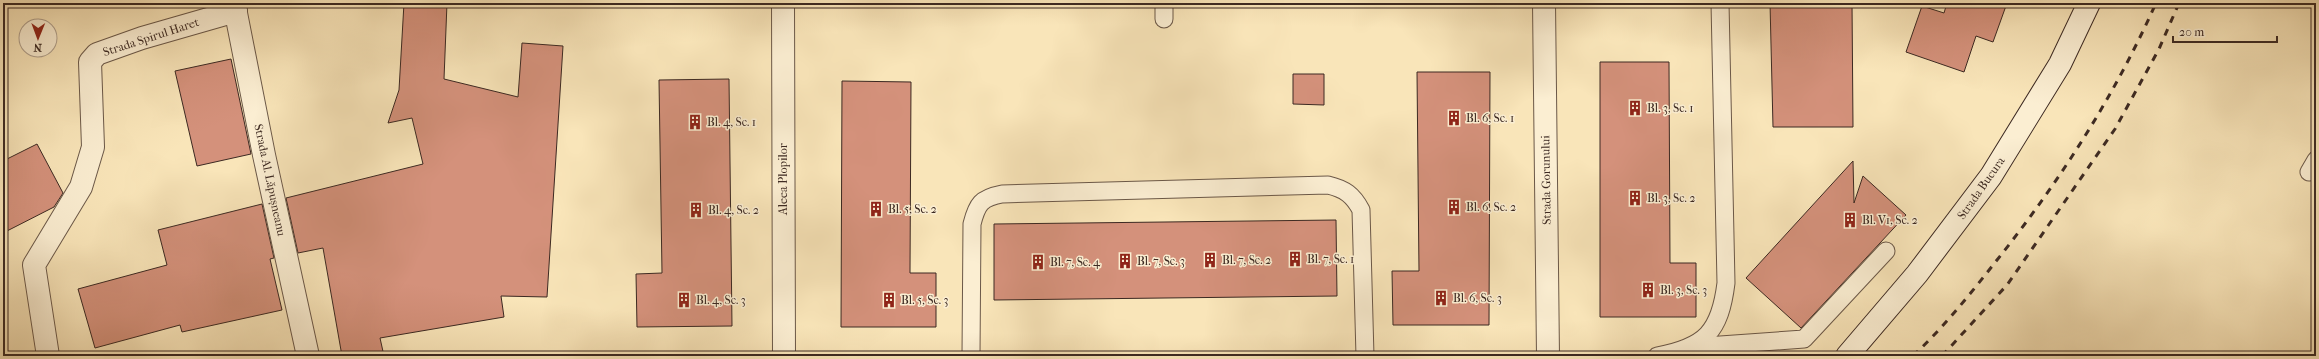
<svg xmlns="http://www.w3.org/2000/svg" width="2319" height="359" viewBox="0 0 2319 359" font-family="'IM FELL French Canon',serif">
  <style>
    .building { fill: #d4917b; stroke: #3c2922 }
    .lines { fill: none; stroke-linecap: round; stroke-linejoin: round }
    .lane-casing { stroke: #6b5848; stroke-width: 19 }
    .street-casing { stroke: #6b5848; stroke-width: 24 }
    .secondary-casing { stroke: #3c2922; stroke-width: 24 }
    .lane { stroke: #fbeed2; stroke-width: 17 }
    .street { stroke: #fbeed2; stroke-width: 22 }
    .secondary { stroke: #fbeed2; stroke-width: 22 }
    .rail { stroke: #3c2922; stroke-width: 3; stroke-dasharray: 7 7; stroke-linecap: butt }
    .labels { text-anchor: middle; stroke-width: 3; stroke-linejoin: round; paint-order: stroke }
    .street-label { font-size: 12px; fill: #3c2922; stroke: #fbeed2 }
    .poi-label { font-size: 12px; fill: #3c2922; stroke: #fbeed2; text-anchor: start }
  </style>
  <rect width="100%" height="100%" fill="#f9e5b9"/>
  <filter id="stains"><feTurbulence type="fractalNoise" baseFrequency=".005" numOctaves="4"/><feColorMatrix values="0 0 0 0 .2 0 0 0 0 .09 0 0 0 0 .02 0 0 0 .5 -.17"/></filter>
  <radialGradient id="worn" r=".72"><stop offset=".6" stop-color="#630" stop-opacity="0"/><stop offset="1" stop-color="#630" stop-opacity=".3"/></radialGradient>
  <!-- building -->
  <g class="building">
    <path d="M 404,3 L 447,3 L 444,79 L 518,97 L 522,43 L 563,46 L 547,297 L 501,296 L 504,317 L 380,338 L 384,356 L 342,356 L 323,248 L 298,253 L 286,198 L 423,164 L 412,118 L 388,123 L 399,90 Z"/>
    <path d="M 1770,3 L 1852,3 L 1853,127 L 1773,127 Z"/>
    <path d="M 1947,3 L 2007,3 L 1993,42 L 1976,36 L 1964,72 L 1906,52 L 1922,6 L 1944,13 Z"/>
    <path d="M 231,59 L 251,154 L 197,166 L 175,71 Z"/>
    <path d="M 1600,62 L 1669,62 L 1670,263 L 1696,263 L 1696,317 L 1600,317 Z"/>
    <path d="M 1417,72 L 1490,72 L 1489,325 L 1393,325 L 1392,271 L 1419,271 Z"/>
    <path d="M 1293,74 L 1324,74 L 1324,105 L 1293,104 Z"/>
    <path d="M 729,79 L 732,326 L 637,327 L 636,274 L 662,273 L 659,80 Z"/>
    <path d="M 842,81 L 911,82 L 910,273 L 936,273 L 936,327 L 841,327 Z"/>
    <path d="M 37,144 L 63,193 L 54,207 L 3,233 L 3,161 Z"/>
    <path d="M 1853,161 L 1854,203 L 1863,176 L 1906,215 L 1801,328 L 1746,278 Z"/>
    <path d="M 262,204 L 274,258 L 270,259 L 282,310 L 182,332 L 180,325 L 95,348 L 78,289 L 167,265 L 158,230 Z"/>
    <path d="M 1336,220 L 1337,296 L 994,300 L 994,224 Z"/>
  </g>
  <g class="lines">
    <defs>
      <g id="lane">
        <path d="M 1164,3 L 1164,19"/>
        <path d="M 2309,172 L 2316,160"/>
        <path d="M 1692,347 L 1804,339 L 1886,251"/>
        <path d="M 971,356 L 972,224 C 977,204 981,198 1002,194 L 1328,185 C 1345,189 1353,195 1361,210 L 1365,356"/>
        <path d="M 1657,356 C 1705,347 1720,332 1726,283 L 1720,3"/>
      </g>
      <g id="street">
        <path d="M 234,3 L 264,155 L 308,356"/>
        <path d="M 783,3 L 784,356"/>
        <path d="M 1544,3 L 1548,356"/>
        <path d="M 48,356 L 34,265 L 81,187 L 93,147 L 90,62 L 97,54 L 142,38 L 236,11"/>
      </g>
      <path id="secondary" d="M 1847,356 L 1917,274 L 1991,176 L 2060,64 L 2089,3"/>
    </defs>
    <!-- lane casing -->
    <use href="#lane" class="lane-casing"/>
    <!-- street casing -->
    <use href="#street" class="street-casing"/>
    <!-- secondary casing -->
    <use href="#secondary" class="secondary-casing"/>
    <!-- lane -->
    <use href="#lane" class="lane"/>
    <!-- street -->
    <use href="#street" class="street"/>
    <!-- secondary -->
    <use href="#secondary" class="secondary"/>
    <!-- rail -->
    <g class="rail">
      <path d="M 1913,356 C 1944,327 1971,293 1997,260 C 2060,181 2115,95 2156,3"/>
      <path d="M 1942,356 L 2007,285 L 2115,129 L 2159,49 L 2179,3"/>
    </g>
  </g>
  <!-- icons -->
  <defs>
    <symbol id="building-bare" viewBox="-9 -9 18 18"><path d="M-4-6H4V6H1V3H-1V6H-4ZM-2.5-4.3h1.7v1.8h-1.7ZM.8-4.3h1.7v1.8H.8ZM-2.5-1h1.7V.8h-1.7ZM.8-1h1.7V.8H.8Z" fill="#8f2418" stroke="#fbeed2" stroke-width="2.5" paint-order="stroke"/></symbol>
  </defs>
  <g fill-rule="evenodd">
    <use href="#building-bare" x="1624" y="97" width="22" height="22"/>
    <use href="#building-bare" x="1443" y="107" width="22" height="22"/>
    <use href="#building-bare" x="684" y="111" width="22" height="22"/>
    <use href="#building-bare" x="1624" y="187" width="22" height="22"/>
    <use href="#building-bare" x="1443" y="196" width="22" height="22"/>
    <use href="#building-bare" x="865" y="198" width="22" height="22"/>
    <use href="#building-bare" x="685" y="199" width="22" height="22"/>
    <use href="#building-bare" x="1839" y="209" width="22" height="22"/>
    <use href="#building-bare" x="1284" y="248" width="22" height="22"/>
    <use href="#building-bare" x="1199" y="249" width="22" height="22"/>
    <use href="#building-bare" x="1114" y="250" width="22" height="22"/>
    <use href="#building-bare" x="1027" y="251" width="22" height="22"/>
    <use href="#building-bare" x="1637" y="279" width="22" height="22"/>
    <use href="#building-bare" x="1430" y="287" width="22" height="22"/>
    <use href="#building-bare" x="673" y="289" width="22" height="22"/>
    <use href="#building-bare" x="878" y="289" width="22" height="22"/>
  </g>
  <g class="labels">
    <!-- street labels -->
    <g class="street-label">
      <text transform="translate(151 37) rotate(-18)" y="4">Strada Spirul Haret</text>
      <text transform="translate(783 179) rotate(-90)" y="4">Aleea Plopilor</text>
      <text transform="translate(270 180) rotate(78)" y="4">Strada Al. Lăpușneanu</text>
      <text transform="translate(1546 180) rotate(-91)" y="4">Strada Gorunului</text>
      <text transform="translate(1981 188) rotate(-55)" y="4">Strada Bucura</text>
    </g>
    <!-- poi labels -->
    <g class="poi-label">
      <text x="1647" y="112">Bl. 3, Sc. 1</text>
      <text x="1466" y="122">Bl. 6, Sc. 1</text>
      <text x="707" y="126">Bl. 4, Sc. 1</text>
      <text x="1647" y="202">Bl. 3, Sc. 2</text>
      <text x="1466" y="211">Bl. 6, Sc. 2</text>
      <text x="888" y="213">Bl. 5, Sc. 2</text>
      <text x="708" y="214">Bl. 4, Sc. 2</text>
      <text x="1862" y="224">Bl. V1, Sc. 2</text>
      <text x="1307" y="263">Bl. 7, Sc. 1</text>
      <text x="1222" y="264">Bl. 7, Sc. 2</text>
      <text x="1137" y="265">Bl. 7, Sc. 3</text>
      <text x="1050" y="266">Bl. 7, Sc. 4</text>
      <text x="1660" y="294">Bl. 3, Sc. 3</text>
      <text x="1453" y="302">Bl. 6, Sc. 3</text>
      <text x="696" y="304">Bl. 4, Sc. 3</text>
      <text x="901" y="304">Bl. 5, Sc. 3</text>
    </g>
  </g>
  <!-- margin -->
  <rect width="2319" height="359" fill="none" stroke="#f9e5b9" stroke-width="16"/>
  <rect x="4" y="4" width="2311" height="351" fill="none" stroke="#3c2922" stroke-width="2"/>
  <rect x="8" y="8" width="2303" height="343" fill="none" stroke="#3c2922"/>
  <!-- north arrow -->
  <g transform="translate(38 38) rotate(181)"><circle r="19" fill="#fbeed2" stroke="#af9f8c"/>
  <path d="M0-3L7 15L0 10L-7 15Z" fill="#8f2418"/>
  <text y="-6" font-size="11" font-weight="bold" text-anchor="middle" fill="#3c2922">N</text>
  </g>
  <!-- scale -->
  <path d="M2173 36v6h104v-6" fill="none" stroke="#3c2922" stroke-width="2"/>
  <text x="2179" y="36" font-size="12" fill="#3c2922" stroke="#fbeed2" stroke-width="3" paint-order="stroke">20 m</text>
  <rect width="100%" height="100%" filter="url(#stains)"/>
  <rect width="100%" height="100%" fill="url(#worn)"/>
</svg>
